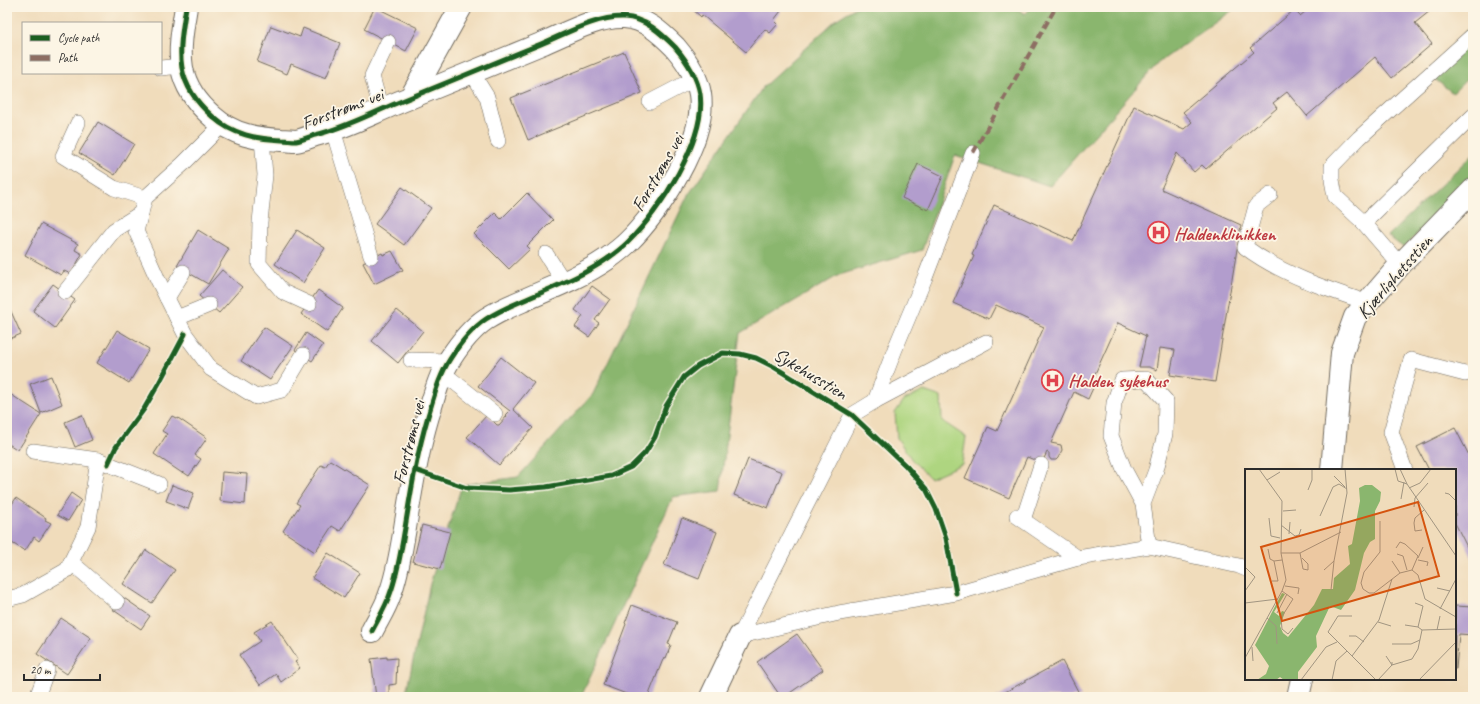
<svg xmlns="http://www.w3.org/2000/svg" width="1480" height="704" viewBox="0 0 1480 704" font-family="Caveat,sans-serif">
  <style>
    .green { fill: #aed580; stroke: #6c8056 }
    .forest { fill: #8ab66e; stroke: #5a704c }
    .building { fill: #b29dcd }
    .lines { fill: none; stroke-linecap: round; stroke-linejoin: round }
    .service-casing { stroke: #70695d; stroke-width: 16 }
    .minor-casing { stroke: #70695d; stroke-width: 24 }
    .service { stroke: #fff; stroke-width: 15 }
    .minor { stroke: #fff; stroke-width: 22 }
    .quiet { stroke: #8d6e63; stroke-width: 4; stroke-dasharray: 8 4; stroke-linecap: butt }
    .cycleway-casing { stroke: #fcf5e5; stroke-width: 8 }
    .cycleway { stroke: #1b5e20; stroke-width: 5 }
    .labels { text-anchor: middle; stroke-width: 3.5; stroke-linejoin: round; paint-order: stroke }
    .street-label { font-size: 19px; fill: #2b2b2b; stroke: #fcf5e5 }
    .health-label { font-size: 19px; font-weight: bold; fill: #be3a42; stroke: #fcf5e5; text-anchor: start }
    .inset-road { fill: none; stroke: #a19581; stroke-width: 1 }
    .view { fill: #d5540f; fill-opacity: 0.15; stroke: #d5540f; stroke-width: 2 }
    .inset-edge { fill: none; stroke: #2b2b2b; stroke-width: 2 }
  </style>
  <rect width="100%" height="100%" fill="#fcf5e5"/>
  <filter id="ink" filterUnits="userSpaceOnUse"><feTurbulence type="fractalNoise" baseFrequency=".025" numOctaves="2"/><feDisplacementMap in="SourceGraphic" scale="8" xChannelSelector="R" yChannelSelector="G"/><feConvolveMatrix kernelMatrix="1 2 1 2 8 2 1 2 1" color-interpolation-filters="sRGB"/></filter>
  <filter id="wash" filterUnits="userSpaceOnUse"><feTurbulence type="fractalNoise" baseFrequency=".012" numOctaves="4" result="noise"/><feDisplacementMap in="SourceGraphic" scale="16" xChannelSelector="R" yChannelSelector="G"/><feGaussianBlur stdDeviation="0.9" result="paint"/><feColorMatrix in="noise" values="0 0 0 0 0 0 0 0 0 0 0 0 0 0 0 0 0 1.4 0 .05"/><feComposite in="paint" operator="in"/></filter>
  <g filter="url(#wash)">
    <rect width="100%" height="100%" fill="#f0dcbb"/>
    <!-- green -->
    <path class="green" d="M 924,391 L 941,397 L 942,421 L 966,437 L 962,464 L 930,478 L 912,460 L 897,438 L 895,413 L 904,400 Z"/>
    <!-- forest -->
    <g class="forest">
      <path d="M 856,7 L 1014,7 L 1025,14 L 1032,7 L 1237,7 L 1158,63 L 1050,186 L 955,155 L 922,250 L 839,275 L 740,333 L 720,491 L 673,497 L 581,697 L 405,697 L 430,584 L 462,485 L 518,477 L 593,394 L 687,197 L 763,87 L 837,19 Z"/>
      <path d="M 1473,23 L 1473,73 L 1453,93 L 1428,74 Z"/>
      <path d="M 1473,154 L 1473,176 L 1404,248 L 1388,236 Z"/>
    </g>
    <g id="blocks">
      <!-- building -->
      <g class="building">
        <path d="M 375,7 L 418,28 L 406,51 L 364,29 Z"/>
        <path d="M 690,7 L 776,7 L 781,11 L 774,20 L 778,24 L 770,33 L 765,29 L 746,52 L 702,15 L 701,17 Z"/>
        <path d="M 1311,7 L 1435,7 L 1415,23 L 1432,44 L 1392,78 L 1375,57 L 1307,116 L 1287,92 L 1273,103 L 1277,108 L 1206,169 L 1202,165 L 1194,172 L 1177,153 L 1161,189 L 1241,225 L 1215,382 L 1170,375 L 1175,350 L 1160,348 L 1157,370 L 1149,367 L 1139,367 L 1146,336 L 1118,323 L 1089,387 L 1093,388 L 1088,399 L 1074,392 L 1051,443 L 1061,445 L 1062,450 L 1058,458 L 1056,460 L 1051,460 L 1049,457 L 1049,453 L 1047,452 L 1042,463 L 1027,457 L 1009,498 L 965,478 L 988,427 L 997,431 L 1044,327 L 996,305 L 989,319 L 953,303 L 974,256 L 972,255 L 994,205 L 1073,241 L 1134,106 L 1184,129 L 1192,122 L 1183,112 L 1254,52 L 1250,48 L 1294,10 L 1300,16 Z"/>
        <path d="M 271,26 L 300,37 L 303,28 L 340,43 L 326,78 L 291,64 L 287,74 L 257,62 Z"/>
        <path d="M 624,52 L 642,93 L 528,140 L 511,98 Z"/>
        <path d="M 98,122 L 134,144 L 115,175 L 79,153 Z"/>
        <path d="M 918,164 L 943,176 L 928,210 L 902,198 Z"/>
        <path d="M 402,187 L 431,208 L 404,245 L 375,224 Z"/>
        <path d="M 527,193 L 553,220 L 527,246 L 530,249 L 509,269 L 474,234 L 495,213 L 501,219 Z"/>
        <path d="M 41,224 L 78,244 L 75,250 L 82,254 L 71,274 L 64,271 L 61,275 L 25,255 Z"/>
        <path d="M 198,230 L 229,249 L 208,284 L 177,266 Z"/>
        <path d="M 297,230 L 325,248 L 303,283 L 275,264 Z"/>
        <path d="M 392,251 L 403,270 L 374,284 L 363,263 L 382,253 L 383,255 Z"/>
        <path d="M 222,270 L 242,287 L 219,313 L 199,296 Z"/>
        <path d="M 53,284 L 75,300 L 55,328 L 33,311 Z"/>
        <path d="M 592,286 L 610,299 L 595,320 L 599,323 L 589,337 L 575,327 L 583,316 L 575,310 Z"/>
        <path d="M 318,290 L 343,308 L 327,332 L 301,314 Z"/>
        <path d="M 9,307 L 21,334 L 7,340 L 7,308 Z"/>
        <path d="M 397,310 L 423,331 L 398,363 L 372,341 Z"/>
        <path d="M 264,327 L 293,346 L 270,380 L 241,361 Z"/>
        <path d="M 117,330 L 149,349 L 129,383 L 97,363 Z"/>
        <path d="M 306,333 L 323,345 L 312,361 L 295,350 Z"/>
        <path d="M 501,357 L 534,383 L 513,409 L 533,428 L 499,465 L 467,437 L 487,415 L 497,425 L 499,425 L 507,416 L 506,415 L 510,411 L 478,386 Z"/>
        <path d="M 51,376 L 62,404 L 41,413 L 30,384 Z"/>
        <path d="M 10,394 L 41,414 L 18,450 L 7,443 L 7,400 Z"/>
        <path d="M 82,415 L 92,440 L 75,447 L 65,422 Z"/>
        <path d="M 172,416 L 178,419 L 178,418 L 207,438 L 195,455 L 201,459 L 189,476 L 183,472 L 182,473 L 154,454 L 167,434 L 162,431 Z"/>
        <path d="M 1455,428 L 1473,463 L 1473,559 L 1455,523 L 1455,470 L 1429,470 L 1417,447 Z"/>
        <path d="M 748,459 L 782,472 L 768,508 L 734,495 Z"/>
        <path d="M 330,460 L 370,485 L 340,531 L 332,526 L 315,552 L 283,531 L 300,505 L 296,503 L 321,465 L 325,467 Z"/>
        <path d="M 222,472 L 247,474 L 245,504 L 220,501 Z"/>
        <path d="M 172,485 L 194,493 L 188,509 L 166,501 Z"/>
        <path d="M 71,493 L 81,500 L 68,521 L 57,515 Z"/>
        <path d="M 16,498 L 46,518 L 45,520 L 51,523 L 39,541 L 34,537 L 25,551 L 7,540 L 7,512 Z"/>
        <path d="M 682,518 L 717,532 L 699,579 L 664,565 Z"/>
        <path d="M 422,525 L 450,532 L 440,569 L 413,562 Z"/>
        <path d="M 146,550 L 175,570 L 152,603 L 123,584 Z"/>
        <path d="M 328,553 L 360,573 L 344,598 L 312,578 Z"/>
        <path d="M 121,596 L 150,616 L 141,629 L 112,609 Z"/>
        <path d="M 632,605 L 677,622 L 668,644 L 671,645 L 666,658 L 664,657 L 648,697 L 634,697 L 603,685 L 626,624 L 625,623 Z"/>
        <path d="M 1455,606 L 1473,607 L 1473,635 L 1459,634 L 1456,669 L 1455,669 Z"/>
        <path d="M 61,618 L 91,638 L 67,674 L 37,654 Z"/>
        <path d="M 272,621 L 298,660 L 295,662 L 300,668 L 281,682 L 276,674 L 260,685 L 239,655 L 260,641 L 254,632 Z"/>
        <path d="M 797,634 L 823,670 L 784,697 L 781,697 L 757,662 Z"/>
        <path d="M 387,657 L 387,659 L 397,658 L 396,684 L 389,685 L 389,694 L 376,697 L 371,659 Z"/>
        <path d="M 1062,661 L 1081,697 L 996,697 Z"/>
      </g>
    </g>
  </g>
  <g filter="url(#ink)">
    <use href="#blocks" fill-opacity="0" stroke="#70695d" stroke-width="1"/>
    <g class="lines">
      <defs>
        <g id="service">
          <path d="M 161,68 L 181,66"/>
          <path d="M 472,73 L 487,97 L 498,141"/>
          <path d="M 650,102 L 696,78"/>
          <path d="M 381,110 L 372,76 L 388,42"/>
          <path d="M 78,123 L 63,156 L 114,188 L 145,198"/>
          <path d="M 222,125 L 183,164 L 145,198 L 136,231 L 158,280 L 185,334 L 211,369 L 256,397 L 282,390 L 303,355"/>
          <path d="M 333,130 L 371,256"/>
          <path d="M 262,139 L 265,175 L 260,222 L 259,264 L 283,292 L 309,304"/>
          <path d="M 1270,195 L 1256,206 L 1245,247 C 1281,274 1326,289 1369,303"/>
          <path d="M 1364,223 L 1473,116"/>
          <path d="M 546,254 L 564,282"/>
          <path d="M 1400,265 L 1364,223 L 1335,196 L 1332,180 L 1332,166 L 1359,138 L 1473,35"/>
          <path d="M 65,292 L 114,230 L 141,213"/>
          <path d="M 167,298 L 183,272"/>
          <path d="M 177,318 L 209,305"/>
          <path d="M 411,360 L 448,361"/>
          <path d="M 443,373 L 495,414"/>
          <path d="M 875,401 L 986,342"/>
          <path d="M 98,460 L 159,484"/>
          <path d="M 1405,470 L 1391,432 L 1411,360 L 1465,374"/>
          <path d="M 1143,504 L 1124,469 L 1111,436 L 1114,403 L 1122,380 L 1146,379 L 1166,401 L 1165,434 L 1156,470 L 1143,504 L 1149,546"/>
          <path d="M 1017,516 L 1078,558"/>
          <path d="M 1023,520 L 1041,465"/>
          <path d="M 71,562 L 117,602"/>
          <path d="M 7,599 L 23,595 L 67,570 L 88,527 L 98,460 L 33,451"/>
          <path d="M 740,636 L 852,415 L 875,401 L 895,349 L 926,275 L 973,153"/>
          <path d="M 740,636 L 839,613 L 956,593 L 1078,558 L 1149,546 L 1239,566 L 1246,569"/>
          <path d="M 37,697 L 47,670"/>
        </g>
        <g id="minor">
          <path d="M 186,7 C 178,55 174,83 213,117 C 233,135 257,139 282,140 C 287,140 291,141 296,141 C 302,140 309,137 315,135 C 344,128 370,114 397,103 C 445,83 493,64 541,44 C 565,34 597,16 624,17 C 645,18 661,33 675,47 C 687,61 697,76 700,94 C 707,139 659,212 628,242 C 622,248 614,254 607,259 C 581,277 551,288 522,301 C 510,306 497,312 486,319 C 471,329 459,345 450,359 C 439,376 434,397 428,416 C 417,453 411,491 405,528 C 401,550 398,573 390,594 C 386,607 378,619 372,631"/>
          <path d="M 411,97 L 461,7"/>
          <path d="M 1332,470 L 1342,353 L 1355,317 L 1400,265 L 1473,190"/>
          <path d="M 711,697 L 740,636"/>
          <path d="M 1298,697 L 1302,679"/>
        </g>
      </defs>
      <!-- service casing -->
      <use href="#service" class="service-casing"/>
      <!-- minor casing -->
      <use href="#minor" class="minor-casing"/>
      <!-- service -->
      <use href="#service" class="service"/>
      <!-- minor -->
      <use href="#minor" class="minor"/>
      <!-- quiet -->
      <path class="quiet" d="M 973,153 L 1056,7"/>
      <defs>
        <g id="cycleway">
          <path d="M 186,7 C 178,55 174,83 213,117 C 233,135 257,139 282,140 C 287,140 291,141 296,141 C 302,140 309,137 315,135 C 344,128 370,114 397,103 C 445,83 493,64 541,44 C 565,34 597,16 624,17 C 645,18 661,33 675,47 C 687,61 697,76 700,94 C 707,139 659,212 628,242 C 622,248 614,254 607,259 C 581,277 551,288 522,301 C 510,306 497,312 486,319 C 471,329 459,345 450,359 C 439,376 434,397 428,416 C 417,453 411,491 405,528 C 401,550 398,573 390,594 C 386,607 378,619 372,631"/>
          <path d="M 108,464 L 116,447 L 144,409 L 159,383 L 185,334"/>
          <path d="M 415,470 L 467,488 L 509,490 L 546,487 L 611,476 L 631,467 L 645,453 L 655,437 L 666,406 L 684,377 L 698,366 L 723,353 L 740,354 L 756,358 L 774,367 L 852,415 L 906,466 L 926,489 L 936,509 L 946,538 L 956,593"/>
        </g>
      </defs>
      <!-- cycleway casing -->
      <use href="#cycleway" class="cycleway-casing"/>
      <!-- cycleway -->
      <use href="#cycleway" class="cycleway"/>
    </g>
  </g>
  <!-- icons -->
  <defs>
    <symbol id="hospital-ring" viewBox="-11 -11 22 22"><circle r="9.5" fill="#fcf5e5" stroke="#e0444e" stroke-width="1.5"/><path d="M-5-5h3v3.5h4V-5h3V5h-3V1.5h-4V5h-3Z" fill="#e0444e"/></symbol>
  </defs>
  <g fill-rule="evenodd">
    <use href="#hospital-ring" x="1146" y="220" width="25" height="25"/>
    <use href="#hospital-ring" x="1040" y="368" width="25" height="25"/>
  </g>
  <g class="labels">
    <!-- street labels -->
    <g class="street-label">
      <text transform="translate(342 108) rotate(-21)" y="7">Forstrøms vei</text>
      <text transform="translate(657 172) rotate(-60)" y="7">Forstrøms vei</text>
      <text transform="translate(1394 276) rotate(-49)" y="7">Kjærlighetsstien</text>
      <text transform="translate(811 373) rotate(31)" y="7">Sykehusstien</text>
      <text transform="translate(408 442) rotate(-76)" y="7">Forstrøms vei</text>
    </g>
    <!-- health labels -->
    <g class="health-label">
      <text x="1174" y="240">Haldenklinikken</text>
      <text x="1068" y="387">Halden sykehus</text>
    </g>
  </g>
  <!-- overview -->
  <g transform="translate(1245 469)">
    <rect width="211" height="211" fill="#f0dcbb"/>
    <path d="M 120,16 L 127,16 L 136,23 L 135,32 L 130,42 L 130,70 L 125,73 L 119,84 L 110,121 L 96,141 L 85,137 L 71,167 L 72,178 L 53,203 L 53,211 L 39,211 L 35,208 L 31,211 L 12,211 L 21,205 L 24,197 L 10,176 L 37,124 L 40,125 L 29,143 L 34,147 L 37,142 L 40,143 L 35,157 L 38,164 L 43,168 L 69,136 L 77,120 L 88,120 L 89,109 L 105,95 L 103,77 L 107,75 L 115,32 L 114,19 Z" fill="#8ab66e"/>
    <path class="inset-road" d="M 150,0 L 153,12 L 162,15M 155,0 L 162,15 L 211,87M 89,7 L 100,18M 22,11 L 35,3M 164,19 L 175,14 L 186,0M 63,21 L 67,11 L 67,0M 200,24 L 204,25 L 211,32M 156,30 L 159,13M 169,38 L 170,29 L 183,14M 38,42 L 51,41M 75,47 L 88,18 L 94,15 L 102,20M 24,49 L 26,67 L 35,69M 135,52 L 135,83 L 119,103 L 116,114 L 118,120 L 124,124 L 129,124 L 155,104 L 167,101 L 173,106 L 180,130 L 211,148M 36,56 L 50,67 L 54,66 L 56,60M 177,61 L 170,62 L 169,54 L 170,49 L 179,41M 44,65 L 45,53M 151,79 L 155,73 L 160,75 L 173,87 L 167,101M 23,80 L 25,90 L 29,92M 36,84 L 55,84 L 96,63M 55,84 L 58,100 L 63,101 L 63,95 L 57,89M 152,85 L 158,87 L 162,101M 173,89 L 178,78M 173,91 L 183,93 L 182,97M 147,92 L 155,104M 0,98 L 10,108 L 0,122M 79,101 L 89,92M 27,112 L 33,112 L 29,92 L 37,91M 40,117 L 54,119 L 53,125M 192,119 L 205,122M 86,121 L 89,92 L 102,24 L 100,0M 37,122 L 48,130 L 36,149 L 37,160 L 43,165 L 48,159M 0,134 L 33,130M 170,134 L 178,137 L 173,158 L 177,161M 195,140 L 211,110M 32,144 L 42,125M 107,147 L 93,147 L 83,163 L 131,211M 22,149 L 31,157 L 32,175M 133,153 L 146,157M 160,156 L 173,158M 192,161 L 195,147M 104,167 L 111,167 L 119,173M 147,175 L 166,175 L 175,171M 7,178 L 8,192M 107,187 L 134,151 L 147,110M 141,187 L 147,196 L 147,193M 0,189 L 37,122 L 41,111 L 36,84 L 37,32 L 14,0M 56,211 L 81,178 L 92,173M 87,211 L 91,192 L 102,182M 133,211 L 147,196 L 167,190 L 173,180 L 177,161 L 211,160M 174,211 L 211,173"/>
    <path class="view" d="M 173,33 L 194,107 L 37,152 L 16,78 Z"/>
    <rect width="211" height="211" class="inset-edge"/>
  </g>
  <!-- margin -->
  <rect width="1480" height="704" fill="none" stroke="#fcf5e5" stroke-width="24"/>
  <!-- legend -->
  <rect x="22" y="22" width="140" height="52" fill="#fcf5e5" stroke="#a8a49b"/>
  <rect x="30" y="35" width="20" height="6" fill="#1b5e20" stroke="#a8a49b"/>
  <text x="58" y="42" font-size="12" fill="#2b2b2b">Cycle path</text>
  <rect x="30" y="55" width="20" height="6" fill="#8d6e63" stroke="#a8a49b"/>
  <text x="58" y="62" font-size="12" fill="#2b2b2b">Path</text>
  <!-- scale -->
  <path d="M24 674v6h76v-6" fill="none" stroke="#2b2b2b" stroke-width="2"/>
  <text x="30" y="674" font-size="12" fill="#2b2b2b" stroke="#fcf5e5" stroke-width="3" paint-order="stroke">20 m</text>
</svg>
